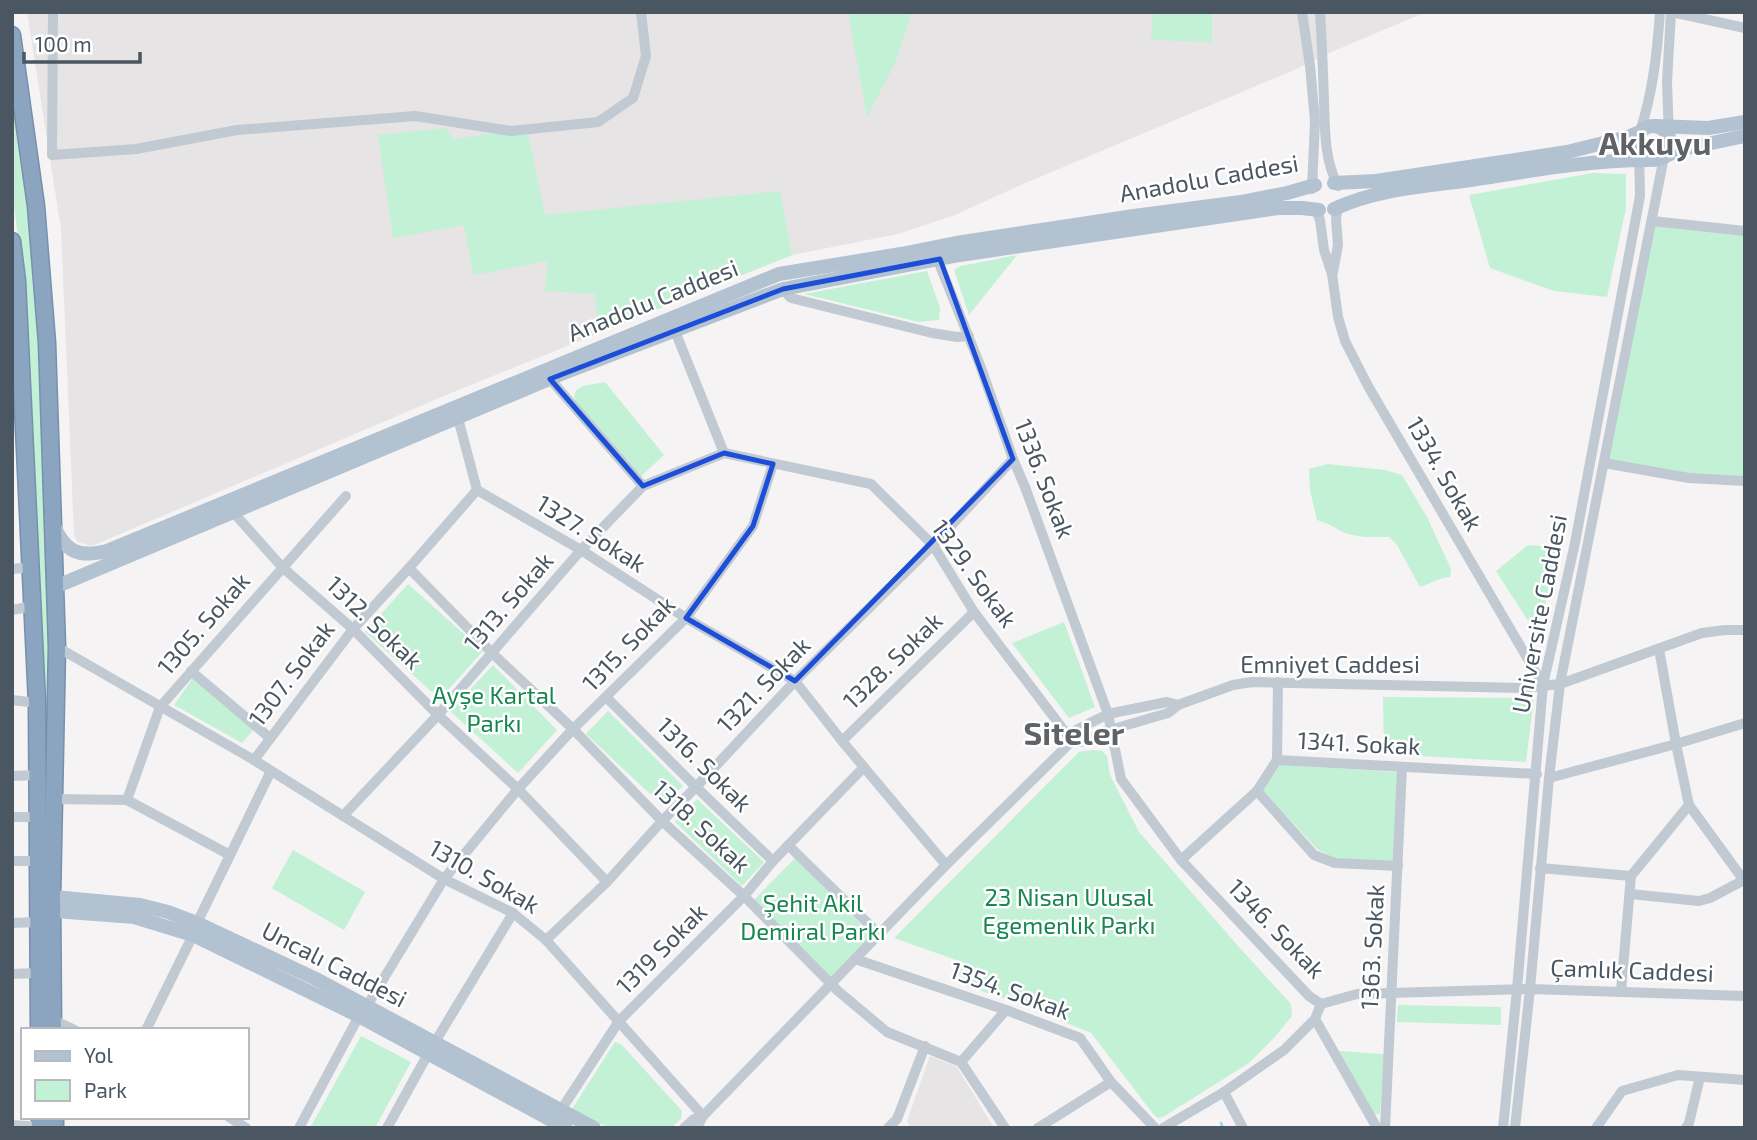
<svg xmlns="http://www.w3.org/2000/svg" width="1757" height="1140" viewBox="0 0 1757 1140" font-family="'Exo 2',sans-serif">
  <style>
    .education { fill: #e6e4e5 }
    .green { fill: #c3f1d5 }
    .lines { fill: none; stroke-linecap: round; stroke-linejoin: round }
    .stream { stroke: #90daee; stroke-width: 2.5 }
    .highway-casing { stroke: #7690ad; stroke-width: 19 }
    .minor { stroke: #c1cad2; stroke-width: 10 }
    .major { stroke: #b3c2d1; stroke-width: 14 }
    .highway { stroke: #8ba5c1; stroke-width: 16 }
    .marked { fill: none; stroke: #1d4ed8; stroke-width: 5; stroke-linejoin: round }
    .labels { text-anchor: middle; stroke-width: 5; stroke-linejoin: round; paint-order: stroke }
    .street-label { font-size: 24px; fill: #4a5661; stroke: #fff }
    .park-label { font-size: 24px; fill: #17864f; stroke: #fff }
    .district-label { font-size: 32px; font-weight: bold; fill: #5f6368; stroke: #fff }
  </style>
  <rect width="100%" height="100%" fill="#f5f3f3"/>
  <!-- education -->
  <g class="education">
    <path d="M 27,12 L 1426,12 L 1329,53 L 1299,68 L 1023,184 L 955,215 L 898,234 L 792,255 L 451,393 L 92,546 L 77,542 L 74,534 L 61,229 Z"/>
    <path d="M 930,1056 L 957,1067 L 994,1128 L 911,1128 L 907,1121 Z"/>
  </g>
  <!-- green -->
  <g class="green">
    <path d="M 848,12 L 912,12 L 895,63 L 867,117 Z"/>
    <path d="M 1153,12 L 1212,12 L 1212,42 L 1151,40 Z"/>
    <path d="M 12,74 L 36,291 L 41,372 L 50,636 L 45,883 L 21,262 L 12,189 Z"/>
    <path d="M 446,128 L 452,139 L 527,129 L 545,215 L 780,191 L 792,255 L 598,333 L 595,294 L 545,291 L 547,261 L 473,275 L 464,225 L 393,238 L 378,135 Z"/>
    <path d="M 1593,173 L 1626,174 L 1626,208 L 1607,297 L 1554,291 L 1490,268 L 1469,195 Z"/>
    <path d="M 1652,221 L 1745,231 L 1745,480 L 1604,463 Z"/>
    <path d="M 1017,255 L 969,315 L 954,270 L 961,266 Z"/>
    <path d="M 927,271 L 940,308 L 939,320 L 919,322 L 804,294 Z"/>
    <path d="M 605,382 L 664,455 L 641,476 L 577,403 L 574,397 L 576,390 L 583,386 Z"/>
    <path d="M 1328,464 L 1385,470 L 1402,475 L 1427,517 L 1451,569 L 1450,577 C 1440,577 1430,584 1420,587 L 1397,545 L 1389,537 C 1375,537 1356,538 1343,532 C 1334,527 1328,523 1317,520 L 1310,490 L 1309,469 Z"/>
    <path d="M 1528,545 L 1556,547 L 1539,638 L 1496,571 Z"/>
    <path d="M 408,584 L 483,651 L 440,699 L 365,632 Z"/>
    <path d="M 1064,622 L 1095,707 L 1069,718 L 1012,643 Z"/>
    <path d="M 493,665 L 557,730 L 518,773 L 450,711 Z"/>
    <path d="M 193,678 L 255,728 L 242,743 L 174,705 Z"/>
    <path d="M 1383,697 L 1534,698 L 1526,762 L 1384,754 Z"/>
    <path d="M 608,711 L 683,786 L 663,806 L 586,734 Z"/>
    <path d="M 1092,750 L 1102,751 L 1107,756 L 1110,775 L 1139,832 L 1238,946 L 1291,1004 L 1292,1016 L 1273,1039 L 1249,1063 L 1163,1117 L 1158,1118 L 1155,1116 L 1091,1033 L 1015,1002 L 966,986 L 968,981 L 958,974 L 959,961 L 894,938 L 1079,752 Z"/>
    <path d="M 1280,765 L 1398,772 L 1393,862 L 1335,858 L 1318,850 L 1263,791 Z"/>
    <path d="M 697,799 L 764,862 L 742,886 L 675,822 Z"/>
    <path d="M 293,850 L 365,892 L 344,930 L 272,888 Z"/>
    <path d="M 795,858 L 873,936 L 830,977 L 753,901 Z"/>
    <path d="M 1398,1005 L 1501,1007 L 1501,1025 L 1397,1022 Z"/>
    <path d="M 361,1036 L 411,1062 L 375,1128 L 310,1128 Z"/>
    <path d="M 615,1042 L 621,1044 L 682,1111 L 681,1119 L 671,1128 L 609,1128 L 572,1109 Z"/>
    <path d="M 1339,1051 L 1384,1054 L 1380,1114 L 1373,1114 Z"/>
  </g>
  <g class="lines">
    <!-- stream -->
    <path class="stream" d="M 1221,1123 L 1223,1128"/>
    <defs>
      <g id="highway">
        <path d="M 12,35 L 36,206 L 47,343 L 57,647 L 52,897 L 53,1030"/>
        <path d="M 12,241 L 17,281 L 37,703 L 39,1030"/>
        <path d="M 40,1117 L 40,1128"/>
        <path d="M 55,1117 L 55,1128"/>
      </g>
    </defs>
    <!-- highway casing -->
    <use href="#highway" class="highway-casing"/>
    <!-- minor -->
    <g class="minor">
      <path d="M 53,12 L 52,155 L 136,149 L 237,130 L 415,116 L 511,131 L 598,122 L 633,98 L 646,56 L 641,12"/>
      <path d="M 1302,12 L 1310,66 L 1315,121 L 1312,189"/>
      <path d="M 1320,12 C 1322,42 1323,71 1324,100 C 1325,130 1324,159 1338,186"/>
      <path d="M 1672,12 L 1745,28"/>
      <path d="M 1640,132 C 1653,91 1657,54 1660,12"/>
      <path d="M 1669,137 L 1667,82 L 1671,12"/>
      <path d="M 1315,208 L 1320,220 L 1324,250 L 1332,274 L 1338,317 L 1345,341 L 1368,386 L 1543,685"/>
      <path d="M 1652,221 L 1745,231"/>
      <path d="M 938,252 L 940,266 L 980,365 L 1013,459 L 1025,487 L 1108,714 L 1121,779 L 1181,860 L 1309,996 L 1321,1004 L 1357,994 L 1530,989 L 1745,996"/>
      <path d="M 1333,272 L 1338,245 L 1336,219 L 1338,205"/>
      <path d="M 783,289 L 786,293 L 791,298 L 932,333 L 957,337 L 969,336"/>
      <path d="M 675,331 L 724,453"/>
      <path d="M 550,379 L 643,486"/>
      <path d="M 458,418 L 477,490 L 581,550 L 686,618 L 795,681 L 842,741 L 946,865"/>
      <path d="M 1604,463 L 1689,478 L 1745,481"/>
      <path d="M 233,512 L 282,567 L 353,629 L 438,715 L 518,789 L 607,882"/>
      <path d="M 409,568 L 492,653 L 573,729 L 662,821 L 744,896 L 838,991 L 887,1032 L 961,1062 L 1005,1128"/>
      <path d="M 12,569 L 32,567"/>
      <path d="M 12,610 L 33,606"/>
      <path d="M 57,647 L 254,760 L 444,879 L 513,913 L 546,940 L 703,1116"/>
      <path d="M 1659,649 L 1676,744 L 1689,805 L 1745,882"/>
      <path d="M 191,671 L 270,738"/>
      <path d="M 606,697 L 696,787 L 773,861"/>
      <path d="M 12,700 L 37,703"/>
      <path d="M 842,741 L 974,612"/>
      <path d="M 1072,741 L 1081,742 L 1103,732 L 1168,713 L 1178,705"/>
      <path d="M 254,760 L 353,629 L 409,568 L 477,490"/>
      <path d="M 1277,760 L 1278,682"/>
      <path d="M 12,776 L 38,775"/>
      <path d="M 1549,778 L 1676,744 L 1745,723"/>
      <path d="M 1257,791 L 1314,855 L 1335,863 L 1398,866"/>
      <path d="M 54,799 L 127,800 L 230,855"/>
      <path d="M 127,800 L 160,707 L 346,496"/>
      <path d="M 343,816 L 438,715 L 581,550 L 643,486 L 724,453 L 871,484 L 933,545 L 974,612 L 1072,741"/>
      <path d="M 12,817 L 37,817"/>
      <path d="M 788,845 L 879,934"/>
      <path d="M 1181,860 L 1257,791 L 1277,760 L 1537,774"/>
      <path d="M 12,861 L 37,861"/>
      <path d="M 1540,868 L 1631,876"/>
      <path d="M 1630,894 L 1699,901 L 1710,898 L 1744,880"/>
      <path d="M 12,923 L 37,922"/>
      <path d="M 197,923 L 271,771"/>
      <path d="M 546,940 L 607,882 L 662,821 L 696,787 L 795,681 L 933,545 L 1013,459"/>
      <path d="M 855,959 L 1006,1010 L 1080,1038 L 1111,1082 L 1155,1128"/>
      <path d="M 12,974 L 38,973"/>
      <path d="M 1621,991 L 1631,876 L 1689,805"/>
      <path d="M 367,1006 L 444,879 L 518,789 L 573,729 L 686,618 L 753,526 L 773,464"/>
      <path d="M 1315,1019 L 1377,1128"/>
      <path d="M 53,1020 L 75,1030"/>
      <path d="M 146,1030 L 193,935"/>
      <path d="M 435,1042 L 513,913"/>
      <path d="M 961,1062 L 1006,1010"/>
      <path d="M 1224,1092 L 1243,1128"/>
      <path d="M 561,1110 L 619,1021 L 744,896 L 773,861 L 864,767"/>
      <path d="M 229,1117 L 246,1128"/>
      <path d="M 12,1125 L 40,1127"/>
      <path d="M 299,1128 L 359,1016"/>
      <path d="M 387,1128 L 428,1054"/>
      <path d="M 684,1128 L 694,1119 L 703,1116"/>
      <path d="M 697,1128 L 703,1116 L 946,865 L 1072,741 L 1076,730 L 1108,714 L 1167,702 L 1178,705 L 1233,685 L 1252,682 L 1523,688 L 1560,684 L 1702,633 L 1725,630 L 1745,630"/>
      <path d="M 888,1128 L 897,1119 L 925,1046"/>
      <path d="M 1038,1128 L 1111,1082"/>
      <path d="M 1163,1128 L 1224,1092 L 1284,1050 L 1315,1019 L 1321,1004"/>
      <path d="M 1385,1128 L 1402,768"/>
      <path d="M 1503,1128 L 1517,989 L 1543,685 L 1575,543 L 1640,196 L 1639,153"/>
      <path d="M 1515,1128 L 1530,989 L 1549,778 L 1560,684 L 1664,157"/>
      <path d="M 1596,1128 L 1622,1091 L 1678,1075 L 1745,1080"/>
      <path d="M 1686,1128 L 1689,1123 L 1700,1077"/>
    </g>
    <!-- major -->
    <g class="major">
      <circle cx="1653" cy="143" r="17"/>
      <path d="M 1656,126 L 1708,128 L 1745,122"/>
      <path d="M 1664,157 L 1678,150 L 1745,136"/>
      <path d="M 1334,183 L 1376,181 L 1567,152 L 1628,137 L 1640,132"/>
      <path d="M 1334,209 C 1376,189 1425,186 1471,180 C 1530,171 1588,160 1648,160"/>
      <path d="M 53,524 C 65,552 78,558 107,551 L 779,274 L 901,254 L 956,243 L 1134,216 L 1241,202 L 1287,193 L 1315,185"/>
      <path d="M 55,587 L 561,374 L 783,289 L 960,255 L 1162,225 L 1278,208 L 1302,208 L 1319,210"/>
      <path d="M 43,896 L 140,905 L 168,912 L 197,923 L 314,978 L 594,1128"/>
      <path d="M 42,910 L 134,917 L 193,935 L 359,1016 L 566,1128"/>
    </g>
    <!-- highway -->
    <use href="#highway" class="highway"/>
  </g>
  <!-- marked area -->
  <path class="marked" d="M 940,259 L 1013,459 L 795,681 L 686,618 L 753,526 L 773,464 L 724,453 L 643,486 L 550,379 L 783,289 Z"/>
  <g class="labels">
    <!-- street labels -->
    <g class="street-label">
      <text transform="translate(1209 179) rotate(-10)" y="8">Anadolu Caddesi</text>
      <text transform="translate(653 301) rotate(-22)" y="8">Anadolu Caddesi</text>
      <text transform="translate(1444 474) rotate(60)" y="8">1334. Sokak</text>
      <text transform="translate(1044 479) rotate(69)" y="8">1336. Sokak</text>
      <text transform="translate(591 534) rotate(32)" y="8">1327. Sokak</text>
      <text transform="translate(974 574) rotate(54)" y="8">1329. Sokak</text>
      <text transform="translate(509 602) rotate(-49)" y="8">1313. Sokak</text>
      <text transform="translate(1540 614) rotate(-79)" y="8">Universite Caddesi</text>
      <text transform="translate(374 623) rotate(44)" y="8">1312. Sokak</text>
      <text transform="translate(204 624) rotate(-49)" y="8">1305. Sokak</text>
      <text transform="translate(629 644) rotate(-46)" y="8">1315. Sokak</text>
      <text transform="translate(893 661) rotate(-44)" y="8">1328. Sokak</text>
      <text x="1330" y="673">Emniyet Caddesi</text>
      <text transform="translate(292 674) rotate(-53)" y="8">1307. Sokak</text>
      <text transform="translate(764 685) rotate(-46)" y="8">1321. Sokak</text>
      <text transform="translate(1359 744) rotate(3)" y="8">1341. Sokak</text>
      <text transform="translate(704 765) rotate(45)" y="8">1316. Sokak</text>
      <text transform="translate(701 827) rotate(43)" y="8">1318. Sokak</text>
      <text transform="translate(484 877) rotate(30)" y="8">1310. Sokak</text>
      <text transform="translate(1276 929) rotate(46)" y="8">1346. Sokak</text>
      <text transform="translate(1373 947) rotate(-87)" y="8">1363. Sokak</text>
      <text transform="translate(662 949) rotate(-45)" y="8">1319 Sokak</text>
      <text transform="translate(334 965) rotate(27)" y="8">Uncalı Caddesi</text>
      <text transform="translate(1632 971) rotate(2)" y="8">Çamlık Caddesi</text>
      <text transform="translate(1010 991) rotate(20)" y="8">1354. Sokak</text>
    </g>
    <!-- park labels -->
    <g class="park-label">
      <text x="494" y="704">Ayşe Kartal<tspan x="494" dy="28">Parkı</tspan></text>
      <text x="1069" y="906">23 Nisan Ulusal<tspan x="1069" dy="28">Egemenlik Parkı</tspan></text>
      <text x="813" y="912">Şehit Akil<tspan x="813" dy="28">Demiral Parkı</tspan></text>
    </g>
    <!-- district labels -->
    <g class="district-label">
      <text x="1655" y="155">Akkuyu</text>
      <text x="1074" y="745">Siteler</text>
    </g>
  </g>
  <!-- border -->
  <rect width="1757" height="1140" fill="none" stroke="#4a5661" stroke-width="28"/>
  <!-- legend -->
  <rect x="21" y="1028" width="228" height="91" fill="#ffffff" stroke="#b7bbc0" stroke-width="2"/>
  <rect x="35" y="1051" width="35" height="10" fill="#b3c2d1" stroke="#b7bbc0" stroke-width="2"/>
  <text x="84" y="1063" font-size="21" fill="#4a5661">Yol</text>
  <rect x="35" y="1080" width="35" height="21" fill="#c3f1d5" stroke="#b7bbc0" stroke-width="2"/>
  <text x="84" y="1098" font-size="21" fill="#4a5661">Park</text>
  <!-- scale -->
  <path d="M24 52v10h116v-10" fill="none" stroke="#4a5661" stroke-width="3.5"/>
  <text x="35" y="52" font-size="21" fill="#4a5661" stroke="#ffffff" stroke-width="5" paint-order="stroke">100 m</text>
</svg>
